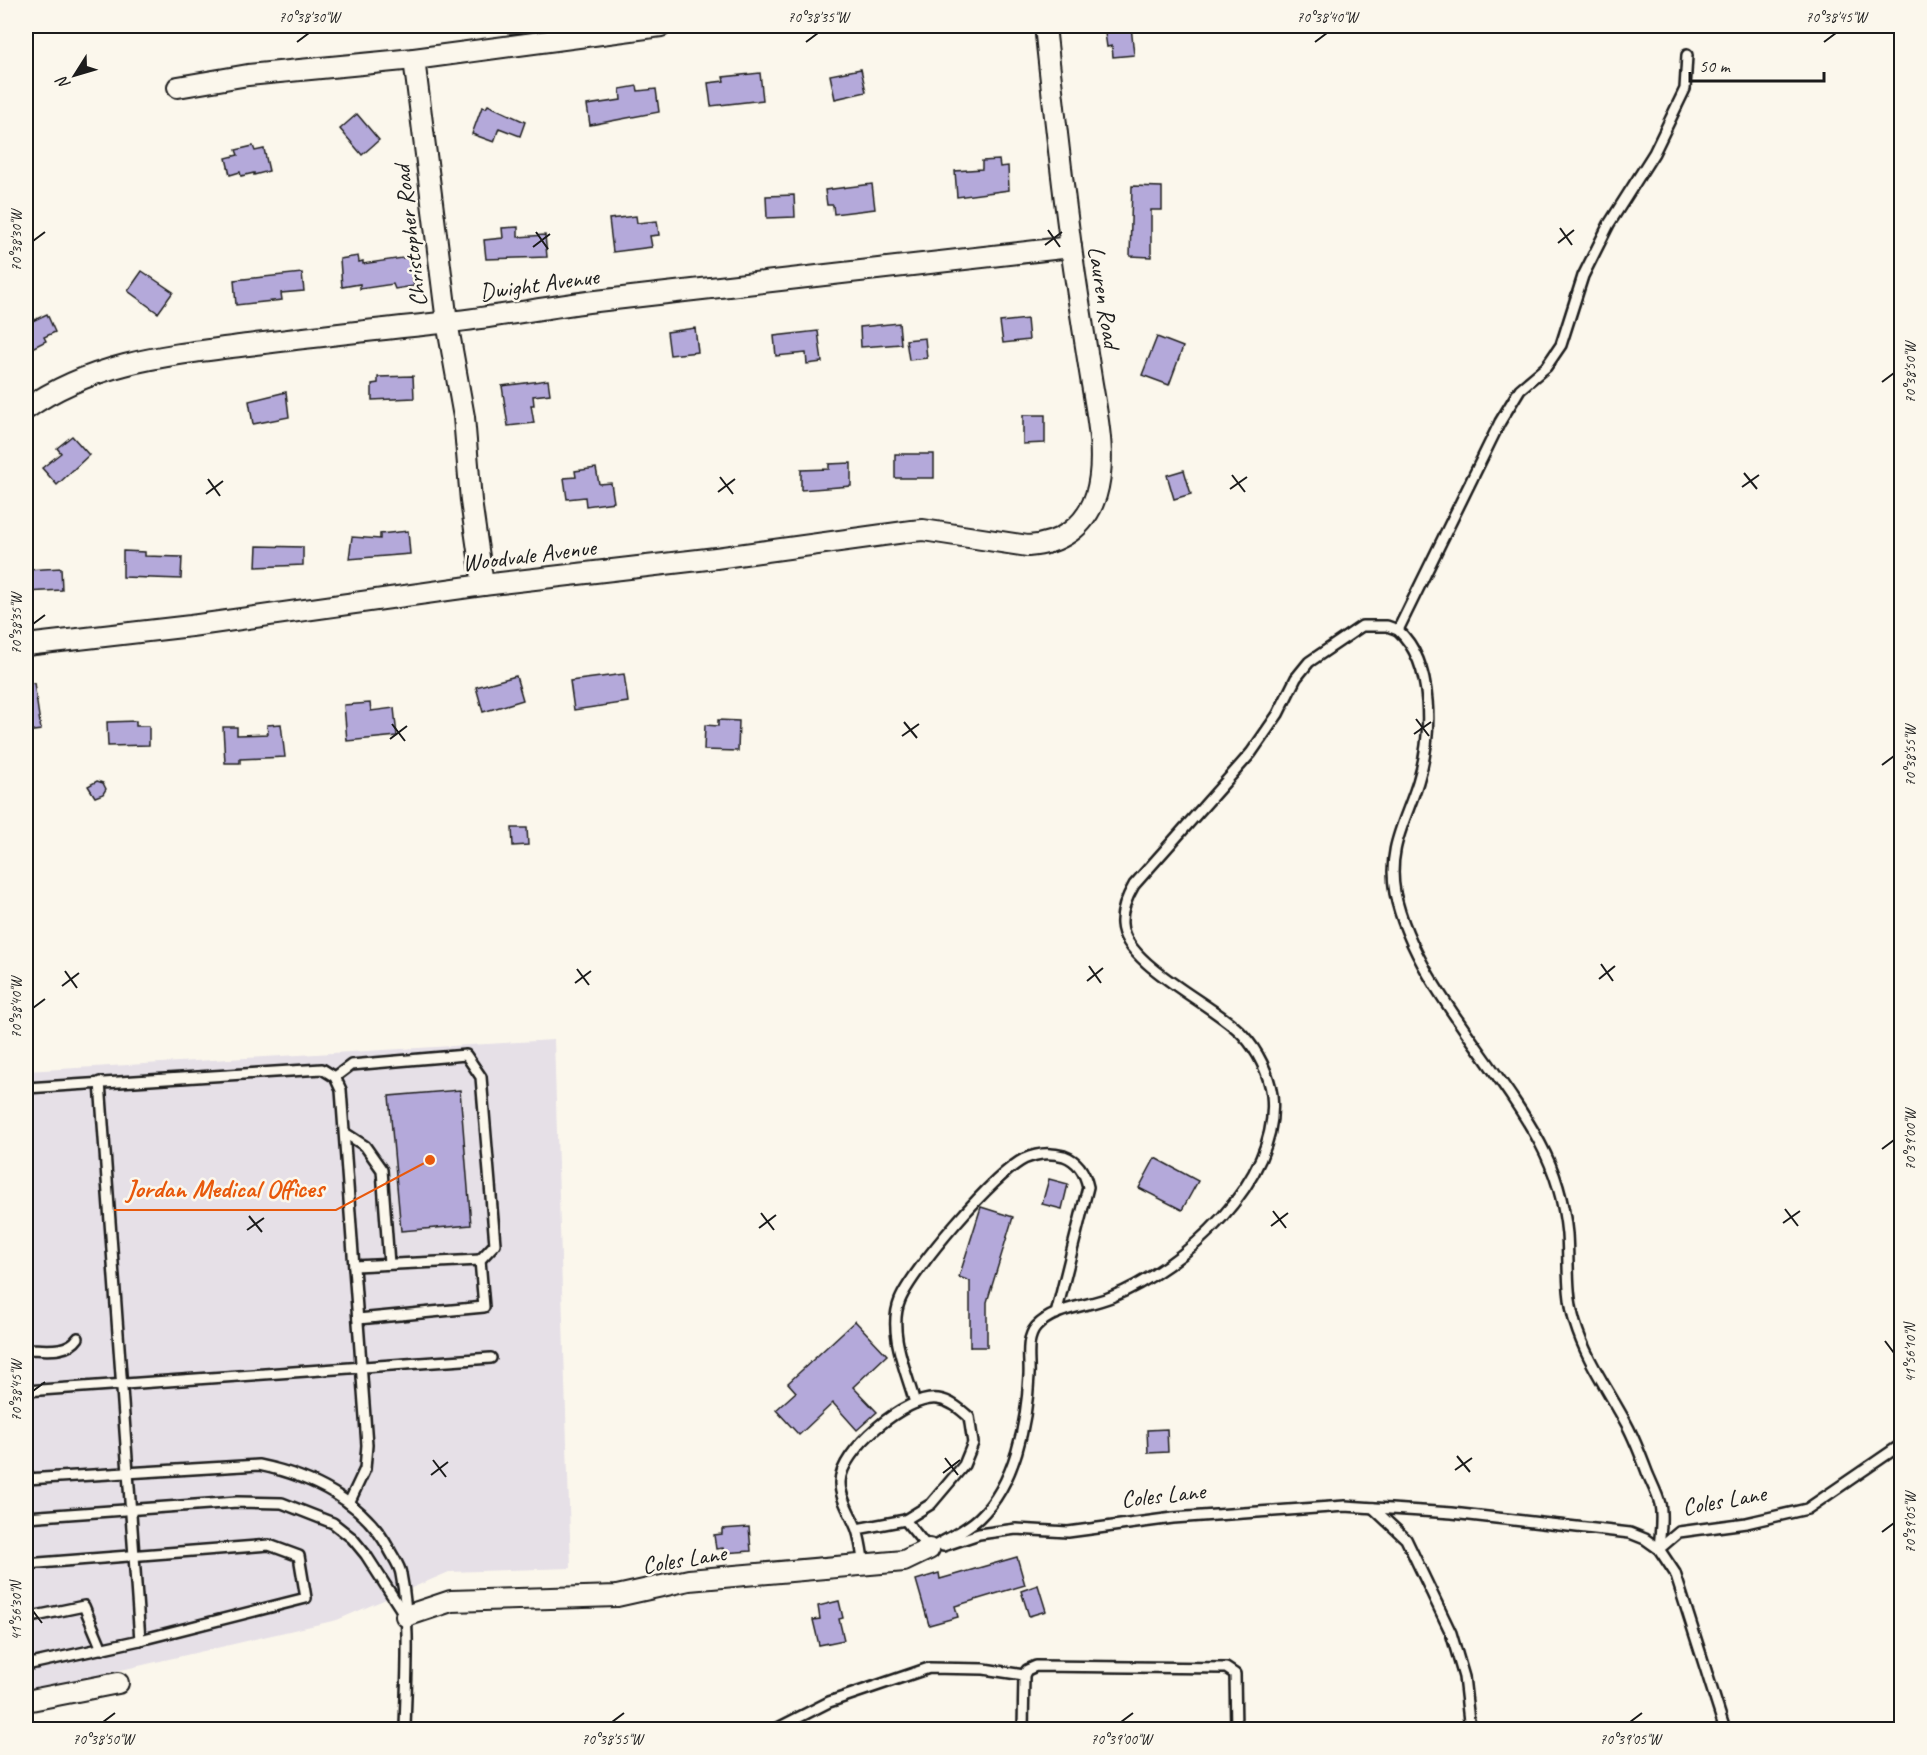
<svg xmlns="http://www.w3.org/2000/svg" width="1927" height="1755" viewBox="0 0 1927 1755" font-family="Caveat,sans-serif">
  <style>
    .built { fill: #e6e0e7 }
    .building { fill: #b4a9da; stroke: #1c1c1c; stroke-width: 1.5 }
    .lines { fill: none; stroke-linecap: round; stroke-linejoin: round }
    .lane-casing { stroke: #1c1c1c; stroke-width: 14 }
    .street-casing { stroke: #1c1c1c; stroke-width: 24 }
    .lane { stroke: #fbf7ec; stroke-width: 9 }
    .street { stroke: #fbf7ec; stroke-width: 20 }
    .ticks { fill: none; stroke: #1c1c1c; stroke-width: 2 }
    .labels { text-anchor: middle; stroke-width: 5; stroke-linejoin: round; paint-order: stroke }
    .street-label { font-size: 24px; fill: #1c1c1c; stroke: #fbf7ec }
    .leader { fill: none; stroke: #e8590c; stroke-width: 2 }
    .callout-dot { fill: #e8590c; stroke: #fbf7ec; stroke-width: 2 }
    .callout-label { font-size: 26px; text-anchor: middle; font-weight: bold; fill: #e8590c; stroke: #fbf7ec; stroke-width: 5; stroke-linejoin: round; paint-order: stroke }
    .neatline { fill: none; stroke: #1c1c1c; stroke-width: 2 }
    .ticks-label { font-size: 15px; text-anchor: middle; fill: #1c1c1c }
  </style>
  <rect width="100%" height="100%" fill="#fbf7ec"/>
  <filter id="ink" filterUnits="userSpaceOnUse"><feTurbulence type="fractalNoise" baseFrequency=".0167" numOctaves="2"/><feDisplacementMap in="SourceGraphic" scale="12" xChannelSelector="R" yChannelSelector="G"/><feConvolveMatrix kernelMatrix="1 2 1 2 8 2 1 2 1" color-interpolation-filters="sRGB"/></filter>
  <g filter="url(#ink)">
    <!-- built -->
    <path class="built" d="M 554,1040 L 571,1568 L 449,1572 L 337,1620 L 26,1692 L 26,1071 Z"/>
    <!-- building -->
    <g class="building">
      <path d="M 1104,26 L 1131,26 L 1134,55 L 1113,57 L 1112,46 L 1107,47 Z"/>
      <path d="M 861,69 L 866,92 L 835,99 L 830,75 Z"/>
      <path d="M 760,73 L 763,100 L 711,106 L 708,83 L 724,81 L 723,77 Z"/>
      <path d="M 637,86 L 638,91 L 656,89 L 659,112 L 590,125 L 587,105 L 621,100 L 620,89 Z"/>
      <path d="M 488,105 L 525,122 L 520,136 L 499,128 L 494,142 L 472,134 L 482,107 L 486,108 Z"/>
      <path d="M 357,114 L 379,140 L 362,155 L 340,129 Z"/>
      <path d="M 253,146 L 255,151 L 264,149 L 269,171 L 254,175 L 254,173 L 241,176 L 240,172 L 230,175 L 226,158 L 238,155 L 236,150 Z"/>
      <path d="M 999,160 L 1000,167 L 1008,166 L 1009,190 L 957,197 L 955,171 L 982,169 L 982,161 Z"/>
      <path d="M 872,184 L 875,209 L 834,214 L 833,205 L 827,205 L 825,190 Z"/>
      <path d="M 1132,186 L 1162,187 L 1162,210 L 1151,210 L 1151,257 L 1130,256 Z"/>
      <path d="M 794,195 L 795,217 L 767,218 L 766,196 Z"/>
      <path d="M 636,216 L 637,223 L 657,221 L 659,235 L 650,236 L 652,247 L 613,252 L 609,219 Z"/>
      <path d="M 518,227 L 518,237 L 545,235 L 547,257 L 486,259 L 484,240 L 503,238 L 502,228 Z"/>
      <path d="M 358,256 L 359,262 L 363,261 L 363,264 L 409,257 L 414,286 L 395,289 L 393,284 L 360,289 L 360,284 L 342,287 L 340,259 Z"/>
      <path d="M 142,271 L 173,292 L 158,313 L 128,291 Z"/>
      <path d="M 302,273 L 304,291 L 281,293 L 282,300 L 236,305 L 234,280 Z"/>
      <path d="M 47,314 L 55,332 L 44,337 L 46,341 L 26,351 L 26,324 Z"/>
      <path d="M 1027,319 L 1029,340 L 1003,343 L 1000,322 Z"/>
      <path d="M 899,323 L 901,344 L 861,347 L 860,327 Z"/>
      <path d="M 695,328 L 698,352 L 670,355 L 667,332 Z"/>
      <path d="M 818,331 L 822,362 L 807,364 L 806,353 L 776,356 L 774,336 Z"/>
      <path d="M 1157,337 L 1183,347 L 1169,385 L 1142,375 Z"/>
      <path d="M 925,338 L 927,358 L 909,360 L 906,340 Z"/>
      <path d="M 413,376 L 414,398 L 372,400 L 372,384 L 378,383 L 378,377 Z"/>
      <path d="M 548,380 L 550,394 L 533,396 L 534,405 L 531,405 L 534,423 L 508,426 L 502,386 Z"/>
      <path d="M 286,392 L 289,417 L 253,424 L 249,401 Z"/>
      <path d="M 1023,415 L 1045,415 L 1045,443 L 1023,444 Z"/>
      <path d="M 72,436 L 89,455 L 57,485 L 42,468 L 61,453 L 57,448 Z"/>
      <rect x="895" y="454" width="39" height="24"/>
      <path d="M 851,463 L 851,486 L 801,490 L 801,470 L 829,469 L 829,464 Z"/>
      <path d="M 596,468 L 599,484 L 611,483 L 614,502 L 586,506 L 585,497 L 567,499 L 564,478 L 576,477 L 575,471 Z"/>
      <path d="M 1184,470 L 1191,494 L 1174,499 L 1167,475 Z"/>
      <path d="M 408,531 L 410,554 L 349,559 L 352,537 L 380,539 L 380,534 Z"/>
      <path d="M 257,546 L 303,547 L 303,565 L 256,567 Z"/>
      <path d="M 123,551 L 145,552 L 145,556 L 182,557 L 181,579 L 123,577 Z"/>
      <path d="M 61,568 L 62,590 L 26,592 L 26,570 Z"/>
      <path d="M 624,674 L 628,702 L 574,710 L 570,681 Z"/>
      <path d="M 516,676 L 523,700 L 483,712 L 476,687 Z"/>
      <path d="M 34,683 L 41,730 L 26,732 L 26,684 Z"/>
      <path d="M 370,703 L 371,711 L 394,708 L 397,736 L 347,741 L 344,705 Z"/>
      <path d="M 718,720 L 739,721 L 738,751 L 704,750 L 705,725 L 718,726 Z"/>
      <path d="M 136,721 L 136,726 L 149,726 L 149,745 L 108,746 L 107,722 Z"/>
      <path d="M 281,724 L 285,757 L 240,759 L 240,763 L 225,763 L 223,727 L 237,727 L 237,735 L 268,734 L 267,725 Z"/>
      <path d="M 97,781 L 103,783 L 106,789 L 103,794 L 95,797 L 88,786 Z"/>
      <path d="M 512,828 L 527,828 L 528,845 L 513,846 Z"/>
      <path d="M 460,1090 L 471,1225 L 401,1231 L 389,1096 Z"/>
      <path d="M 1155,1158 L 1198,1181 L 1182,1210 L 1139,1188 Z"/>
      <path d="M 1049,1179 L 1068,1184 L 1062,1209 L 1042,1204 Z"/>
      <path d="M 981,1207 L 1013,1217 L 987,1302 L 987,1347 L 970,1347 L 970,1281 L 959,1277 Z"/>
      <path d="M 855,1321 L 887,1355 L 853,1387 L 877,1412 L 857,1430 L 833,1403 L 799,1435 L 776,1410 L 796,1392 L 788,1383 Z"/>
      <path d="M 1167,1429 L 1168,1452 L 1148,1453 L 1147,1430 Z"/>
      <path d="M 749,1527 L 751,1551 L 723,1553 L 723,1548 L 716,1549 L 714,1535 L 722,1534 L 722,1529 Z"/>
      <path d="M 1017,1557 L 1025,1585 L 955,1606 L 958,1617 L 929,1625 L 916,1580 L 939,1573 L 940,1579 Z"/>
      <path d="M 1038,1585 L 1046,1611 L 1029,1616 L 1021,1591 Z"/>
      <path d="M 839,1601 L 843,1618 L 839,1619 L 844,1640 L 819,1645 L 813,1620 L 820,1619 L 818,1606 Z"/>
    </g>
    <g class="lines">
      <defs>
        <g id="lane">
          <path d="M 335,1077 L 351,1065 L 466,1055 L 481,1077 L 495,1244 L 480,1260"/>
          <path d="M 26,1088 L 322,1069 L 335,1077 L 341,1090 L 367,1445 L 365,1469 L 349,1503"/>
          <path d="M 345,1133 L 365,1146 L 382,1170 L 389,1264"/>
          <path d="M 354,1266 L 480,1260 L 484,1307 L 358,1319"/>
          <path d="M 26,1349 C 43,1349 67,1354 78,1338"/>
          <path d="M 26,1391 L 491,1358"/>
          <path d="M 915,1403 C 907,1373 887,1331 900,1300 C 913,1269 994,1174 1024,1159 C 1037,1153 1050,1152 1064,1156 C 1078,1161 1085,1173 1088,1187 L 1056,1314"/>
          <path d="M 26,1479 L 259,1465 C 312,1476 363,1501 389,1549 C 393,1557 400,1566 401,1574 C 411,1624 406,1679 405,1730"/>
          <path d="M 1373,1508 L 1406,1539 L 1451,1633 L 1464,1677 L 1470,1730"/>
          <path d="M 26,1517 L 237,1502 L 282,1503 L 333,1523 L 352,1538 L 366,1555 L 404,1614"/>
          <path d="M 905,1520 L 929,1549"/>
          <path d="M 857,1529 L 905,1520 L 931,1504 L 964,1465 L 973,1443 L 969,1417 C 960,1409 951,1401 938,1399 C 907,1394 839,1452 840,1483 C 840,1499 852,1516 857,1530 C 861,1542 862,1554 864,1566"/>
          <path d="M 943,1546 L 979,1534 L 1016,1529 L 1068,1532 L 1173,1518 L 1345,1506 L 1452,1513 L 1630,1533 L 1645,1539 L 1659,1549 L 1675,1573 L 1725,1730"/>
          <path d="M 929,1549 C 945,1540 965,1531 979,1518 C 1015,1484 1027,1423 1029,1375 C 1030,1360 1025,1340 1036,1327 C 1054,1307 1087,1307 1111,1297 C 1183,1268 1281,1181 1272,1095 C 1269,1074 1258,1051 1243,1035 C 1216,1005 1124,965 1122,924 C 1121,910 1127,897 1134,885 L 1251,753 L 1278,714 L 1296,678 L 1309,662 L 1362,626 L 1387,626 L 1398,630"/>
          <path d="M 1659,1549 C 1660,1534 1663,1518 1660,1504 C 1657,1493 1651,1482 1647,1472 C 1641,1456 1635,1440 1627,1425 C 1609,1391 1586,1360 1575,1323 C 1566,1294 1569,1264 1567,1234 C 1564,1202 1555,1171 1540,1143 C 1498,1064 1413,981 1395,893 C 1387,848 1405,823 1418,782 C 1432,737 1435,664 1398,630 L 1500,422 L 1520,389 L 1546,367 L 1561,345 L 1583,276 L 1609,224 L 1654,153 L 1685,89 L 1687,55"/>
          <path d="M 1659,1549 L 1679,1532 L 1746,1523 L 1807,1509 L 1902,1444"/>
          <path d="M 26,1564 L 269,1545 L 299,1556 L 306,1598 L 140,1640"/>
          <path d="M 26,1618 L 84,1606 L 102,1649"/>
          <path d="M 26,1665 L 140,1640 L 100,1082"/>
          <path d="M 774,1730 L 829,1702 L 929,1668 L 984,1669 L 1024,1675"/>
          <path d="M 1023,1730 L 1024,1675 L 1027,1670 L 1036,1666 L 1226,1668 L 1235,1674 L 1236,1730"/>
        </g>
        <g id="street">
          <path d="M 414,59 L 447,322 L 464,417 L 471,501 L 483,585"/>
          <path d="M 178,87 L 248,75 L 414,59 L 661,26"/>
          <path d="M 26,409 C 92,362 169,355 248,345 C 316,336 383,329 450,322 C 496,317 542,308 588,302 C 749,283 910,264 1071,247"/>
          <path d="M 26,645 L 191,626 L 483,585 L 716,558 L 912,531 L 923,530 L 1028,546 C 1060,544 1086,527 1096,495 C 1107,458 1097,415 1091,378 C 1084,334 1077,291 1071,247 C 1061,174 1053,99 1045,26"/>
          <path d="M 406,1616 L 451,1601 L 617,1596 L 689,1580 L 904,1561 L 929,1549"/>
          <path d="M 26,1701 L 118,1683"/>
        </g>
      </defs>
      <!-- lane casing -->
      <use href="#lane" class="lane-casing"/>
      <!-- street casing -->
      <use href="#street" class="street-casing"/>
      <!-- lane -->
      <use href="#lane" class="lane"/>
      <!-- street -->
      <use href="#street" class="street"/>
    </g>
  </g>
  <!-- ticks -->
  <path class="ticks" d="M 297,42 L 309,33M 806,42 L 818,33M 1315,42 L 1327,33M 1824,42 L 1836,33M 1560,228 L 1572,245M 1048,230 L 1060,247M 536,232 L 548,249M 33,241 L 45,232M 1558,243 L 1574,230M 1045,245 L 1062,232M 533,247 L 550,234M 1882,382 L 1894,373M 1744,473 L 1757,489M 1232,475 L 1245,492M 720,477 L 733,494M 208,479 L 220,496M 1742,487 L 1759,475M 1230,489 L 1247,477M 718,492 L 735,479M 206,494 L 223,481M 33,624 L 45,615M 1416,719 L 1429,736M 904,722 L 917,738M 392,724 L 405,741M 1414,734 L 1431,722M 902,736 L 919,724M 390,739 L 407,726M 1882,765 L 1894,756M 1601,964 L 1613,981M 1089,966 L 1101,983M 577,969 L 589,985M 65,971 L 77,988M 1599,979 L 1615,966M 1087,981 L 1103,968M 575,983 L 591,971M 62,986 L 79,973M 33,1008 L 45,999M 1882,1149 L 1894,1140M 1785,1209 L 1798,1226M 1273,1211 L 1286,1228M 761,1213 L 774,1230M 249,1216 L 262,1232M 1783,1223 L 1800,1211M 1271,1226 L 1288,1213M 759,1228 L 776,1215M 247,1230 L 264,1218M 1885,1341 L 1894,1353M 33,1391 L 45,1382M 1457,1456 L 1470,1472M 945,1458 L 958,1475M 433,1460 L 446,1477M 1455,1470 L 1472,1458M 943,1473 L 960,1460M 431,1475 L 448,1462M 1882,1532 L 1894,1523M 33,1611 L 42,1623M 103,1722 L 115,1713M 612,1722 L 624,1713M 1121,1722 L 1133,1713M 1630,1722 L 1642,1713"/>
  <g class="labels">
    <!-- street labels -->
    <g class="street-label">
      <text transform="translate(410 236) rotate(-97)" y="8">Christopher Road</text>
      <text transform="translate(539 284) rotate(-8)" y="8">Dwight Avenue</text>
      <text transform="translate(1104 297) rotate(81)" y="8">Lauren Road</text>
      <text transform="translate(529 555) rotate(-7)" y="8">Woodvale Avenue</text>
      <text transform="translate(1163 1495) rotate(-6)" y="8">Coles Lane</text>
      <text transform="translate(1724 1500) rotate(-10)" y="8">Coles Lane</text>
      <text transform="translate(684 1559) rotate(-9)" y="8">Coles Lane</text>
    </g>
  </g>
  <!-- callouts -->
  <path class="leader" d="M430 1160L336 1210H114"/>
  <circle class="callout-dot" cx="430" cy="1160" r="6"/>
  <g class="callout-label">
    <text x="225" y="1197">Jordan Medical Offices</text>
  </g>
  <!-- margin -->
  <rect width="1927" height="1755" fill="none" stroke="#fbf7ec" stroke-width="66"/>
  <!-- north arrow -->
  <g transform="translate(75 75) rotate(233)" stroke="#fbf7ec" stroke-width="4.5" paint-order="stroke">
  <path d="M0-4.5L10 22L0 15L-10 22Z" fill="#1c1c1c"/>
  <text y="-9" font-size="16" font-weight="bold" text-anchor="middle" fill="#1c1c1c">N</text>
  </g>
  <!-- scale -->
  <path d="M1690 72v9h134v-9" fill="none" stroke="#1c1c1c" stroke-width="3"/>
  <text x="1699" y="72" font-size="18" fill="#1c1c1c" stroke="#fbf7ec" stroke-width="4.5" paint-order="stroke">50 m</text>
  <rect x="33" y="33" width="1861" height="1689" class="neatline"/>
  <g class="ticks-label">
    <text x="309" y="22">70°38'30"W</text>
    <text x="818" y="22">70°38'35"W</text>
    <text x="1327" y="22">70°38'40"W</text>
    <text x="1836" y="22">70°38'45"W</text>
    <text transform="translate(16 241) rotate(-90)" y="5">70°38'30"W</text>
    <text transform="translate(1910 373) rotate(-90)" y="5">70°38'50"W</text>
    <text transform="translate(16 624) rotate(-90)" y="5">70°38'35"W</text>
    <text transform="translate(1910 756) rotate(-90)" y="5">70°38'55"W</text>
    <text transform="translate(16 1008) rotate(-90)" y="5">70°38'40"W</text>
    <text transform="translate(1910 1140) rotate(-90)" y="5">70°39'00"W</text>
    <text transform="translate(1910 1353) rotate(-90)" y="5">41°56'10"N</text>
    <text transform="translate(16 1391) rotate(-90)" y="5">70°38'45"W</text>
    <text transform="translate(1910 1523) rotate(-90)" y="5">70°39'05"W</text>
    <text transform="translate(16 1611) rotate(-90)" y="5">41°56'30"N</text>
    <text x="103" y="1744">70°38'50"W</text>
    <text x="612" y="1744">70°38'55"W</text>
    <text x="1121" y="1744">70°39'00"W</text>
    <text x="1630" y="1744">70°39'05"W</text>
  </g>
</svg>
